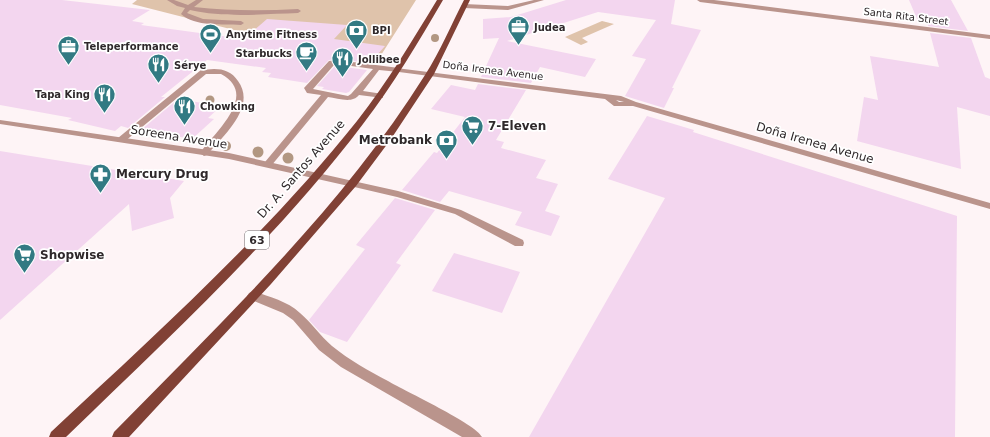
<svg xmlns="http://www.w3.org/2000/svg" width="990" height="437" viewBox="0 0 990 437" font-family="'DejaVu Sans',sans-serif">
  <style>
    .green { fill: #dfc3ab }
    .building { fill: #f3d6ef }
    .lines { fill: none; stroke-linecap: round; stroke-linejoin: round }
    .service { fill: #ba948c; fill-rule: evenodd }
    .minor { fill: #ba948c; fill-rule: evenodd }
    .primary { fill: #814135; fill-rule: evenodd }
    .tree { fill: #b29782 }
    .labels { text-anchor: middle; stroke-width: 3.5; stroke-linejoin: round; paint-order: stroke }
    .far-street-label { font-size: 10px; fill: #2f292b; stroke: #fff }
    .far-poi-label { font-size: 10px; font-weight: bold; fill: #2f292b; stroke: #fff; text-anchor: start }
    .shield { fill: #fff; stroke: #6d696b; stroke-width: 1 }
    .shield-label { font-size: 11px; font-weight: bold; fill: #2f292b }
    .poi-label { font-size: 12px; font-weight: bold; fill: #2f292b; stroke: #fff; text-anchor: start }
    .street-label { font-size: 12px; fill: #2f292b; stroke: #fff }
  </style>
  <rect width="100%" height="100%" fill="#fef4f6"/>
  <!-- green -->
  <g class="green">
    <path d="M 137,0 L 416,0 L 376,63 L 237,41 L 242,32 L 132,4 Z"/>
    <path d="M 602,21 L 614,24 L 582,38 L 588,42 L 581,45 L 565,37 Z"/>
  </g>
  <!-- building -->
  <g class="building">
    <path d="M 0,0 L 62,0 L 150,10 L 132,21 L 144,23 L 141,25 L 244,39 L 267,19 L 347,25 L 334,39 L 385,46 L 370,63 L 337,59 L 329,60 L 307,83 L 268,77 L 271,73 L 262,72 L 266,68 L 207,60 L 161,97 L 165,97 L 128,128 L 121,126 L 115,131 L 68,120 L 72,118 L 0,105 Z"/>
    <path d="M 566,0 L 675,0 L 671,24 L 701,30 L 672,88 L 674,88 L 664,108 L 625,96 L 646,59 L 632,56 L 656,20 L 598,12 L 507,41 L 596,59 L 585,77 L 540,67 L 531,83 L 481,77 L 499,38 L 483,39 L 483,19 L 511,17 Z"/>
    <path d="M 909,0 L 951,0 L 968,31 L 928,26 L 928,23 L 918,21 Z"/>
    <path d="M 930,33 L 971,38 L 985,77 L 990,79 L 990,116 L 957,107 L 961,169 L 857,141 L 864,97 L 878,100 L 870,56 L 939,67 Z"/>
    <path d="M 335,66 L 337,66 L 367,70 L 349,92 L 346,93 L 322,89 L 324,87 L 317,86 Z"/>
    <path d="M 478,84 L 526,90 L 496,140 L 504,142 L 501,148 L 546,160 L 536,178 L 558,184 L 545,211 L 560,216 L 551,236 L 515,225 L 522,212 L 449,191 L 440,202 L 402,190 L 434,152 L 437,153 L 465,117 L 431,109 L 451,85 L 475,90 Z"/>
    <path d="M 178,99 L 221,106 L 208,118 L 214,119 L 192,139 L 141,130 Z"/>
    <path d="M 647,116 L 694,130 L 693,132 L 957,216 L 955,437 L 529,437 L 665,198 L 608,179 Z"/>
    <path d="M 0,151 L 184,181 L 170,198 L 174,218 L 132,231 L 129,204 L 0,320 Z"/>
    <path d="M 395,198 L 435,210 L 396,263 L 401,265 L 347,342 L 320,332 L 309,320 L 365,249 L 356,245 Z"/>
    <path d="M 454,253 L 520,272 L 502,313 L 432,291 Z"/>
  </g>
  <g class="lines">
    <!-- service -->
    <g class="service">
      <path d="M 167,0 L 174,0 L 188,5 L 196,0 L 203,0 L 194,7 C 229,11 263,11 298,9 L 301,11 L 298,13 C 263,14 224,18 190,10 L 187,13 L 203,19 L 241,21 L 244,23 L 241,25 C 223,24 195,27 181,14 L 185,8 L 177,6 Z"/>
      <path d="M 534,0 L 544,0 L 508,10 L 464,8 L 461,6 L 464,4 L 508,6 Z"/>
      <path d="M 337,60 L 399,68 L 403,70 L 399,72 L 379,70 L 363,91 L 383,94 L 383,98 L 359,95 C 352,104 338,98 328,97 L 271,166 L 265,166 L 264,164 L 265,162 L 321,95 L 307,93 L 304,88 L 329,61 ZM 337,64 L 373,69 L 351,94 L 348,96 L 313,89 L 334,65 Z"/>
      <path d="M 214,69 C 224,69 232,72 238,81 C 257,107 223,136 207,155 L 204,156 L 200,153 C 214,133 260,95 221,74 L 206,74 L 124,142 L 118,142 L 117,140 L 118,138 L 201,70 Z"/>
      <path d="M 353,181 L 398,191 L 461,210 L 523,240 L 524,243 L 523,246 L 515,246 L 455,214 L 397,197 L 350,186 L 348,184 L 350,182 Z"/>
      <path d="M 253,291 C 269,297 287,301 300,313 C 312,323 320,336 332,346 C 349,360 369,371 388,381 C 405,391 476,424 482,437 L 462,437 L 341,367 L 319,350 L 293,320 L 283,313 L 249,299 L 247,296 L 249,293 Z"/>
    </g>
    <!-- minor -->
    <g class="minor">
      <path d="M 697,0 L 714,0 L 990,35 L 990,39 L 700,2 Z"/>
      <path d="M 396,68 L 621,96 L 636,102 L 990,203 L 990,209 L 633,106 L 614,106 L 605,99 L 399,72 L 395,70 ZM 616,100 L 624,102 L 619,102 Z"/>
      <path d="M 0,120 L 229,153 L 353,181 L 358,184 L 353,187 L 229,159 L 0,124 Z"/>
    </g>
    <!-- primary -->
    <g class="primary">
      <path d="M 437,0 L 443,0 C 418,43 393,85 363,124 C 276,239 169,337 66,437 L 49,437 L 51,432 C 157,333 266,235 357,121 C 387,83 412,41 437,0 Z"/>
      <path d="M 464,0 L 470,0 L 434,74 L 391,139 L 356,186 L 271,284 L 129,437 L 112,437 L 114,432 C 224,319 341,209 425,75 C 440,52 451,25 464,0 Z"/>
    </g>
  </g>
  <!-- trees -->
  <g class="tree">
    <circle cx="435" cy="38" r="4"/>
    <circle cx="210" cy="100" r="4.5"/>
    <circle cx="226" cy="146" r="5"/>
    <circle cx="258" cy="152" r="5.5"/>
    <circle cx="288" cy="158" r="5.5"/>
  </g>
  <!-- icons -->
  <defs>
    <symbol id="office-pin" viewBox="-11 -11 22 30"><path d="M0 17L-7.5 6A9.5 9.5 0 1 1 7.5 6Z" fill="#327a83" stroke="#fff"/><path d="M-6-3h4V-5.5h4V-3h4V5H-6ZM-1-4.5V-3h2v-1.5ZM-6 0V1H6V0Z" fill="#fff"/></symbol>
    <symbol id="bank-pin" viewBox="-11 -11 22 30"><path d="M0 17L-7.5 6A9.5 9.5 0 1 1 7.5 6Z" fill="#327a83" stroke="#fff"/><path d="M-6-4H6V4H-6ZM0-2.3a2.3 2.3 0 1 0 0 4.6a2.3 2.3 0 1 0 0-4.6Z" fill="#fff"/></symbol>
    <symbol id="stadium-pin" viewBox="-11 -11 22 30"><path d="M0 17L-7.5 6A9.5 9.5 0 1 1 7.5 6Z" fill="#327a83" stroke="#fff"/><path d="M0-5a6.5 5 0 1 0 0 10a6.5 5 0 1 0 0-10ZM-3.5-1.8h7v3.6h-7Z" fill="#fff"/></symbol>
    <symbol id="cafe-pin" viewBox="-11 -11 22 30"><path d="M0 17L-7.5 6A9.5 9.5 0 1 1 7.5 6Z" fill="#327a83" stroke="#fff"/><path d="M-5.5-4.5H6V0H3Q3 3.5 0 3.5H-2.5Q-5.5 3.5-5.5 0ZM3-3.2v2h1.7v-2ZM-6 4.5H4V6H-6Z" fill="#fff"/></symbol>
    <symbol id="restaurant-pin" viewBox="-11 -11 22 30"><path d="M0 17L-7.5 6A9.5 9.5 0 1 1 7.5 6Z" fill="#327a83" stroke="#fff"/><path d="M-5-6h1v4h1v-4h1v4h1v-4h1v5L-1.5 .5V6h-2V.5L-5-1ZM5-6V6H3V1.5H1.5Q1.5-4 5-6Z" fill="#fff"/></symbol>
    <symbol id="supermarket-pin" viewBox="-11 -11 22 30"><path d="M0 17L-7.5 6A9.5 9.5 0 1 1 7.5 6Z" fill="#327a83" stroke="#fff"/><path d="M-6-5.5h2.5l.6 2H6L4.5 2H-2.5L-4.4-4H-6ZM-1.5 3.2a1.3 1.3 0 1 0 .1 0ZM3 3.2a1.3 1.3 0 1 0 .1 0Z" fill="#fff"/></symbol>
    <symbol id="pharmacy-pin" viewBox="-11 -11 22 30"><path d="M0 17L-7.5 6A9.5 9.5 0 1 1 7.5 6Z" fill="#327a83" stroke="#fff"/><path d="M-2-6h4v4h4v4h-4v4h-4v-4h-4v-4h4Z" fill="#fff"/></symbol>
  </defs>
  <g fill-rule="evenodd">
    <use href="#office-pin" x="506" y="14" width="25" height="34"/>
    <use href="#bank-pin" x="344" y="18" width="25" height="34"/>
    <use href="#stadium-pin" x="198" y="22" width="25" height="34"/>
    <use href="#office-pin" x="56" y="34" width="25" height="34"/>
    <use href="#cafe-pin" x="294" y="40" width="25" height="34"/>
    <use href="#restaurant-pin" x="330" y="46" width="25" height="34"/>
    <use href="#restaurant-pin" x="146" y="52" width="25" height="34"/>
    <use href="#restaurant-pin" x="92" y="82" width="25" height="34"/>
    <use href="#restaurant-pin" x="172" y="94" width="25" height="34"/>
    <use href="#supermarket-pin" x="460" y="114" width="25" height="34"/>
    <use href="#bank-pin" x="434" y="128" width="25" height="34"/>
    <use href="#pharmacy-pin" x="88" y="162" width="25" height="34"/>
    <use href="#supermarket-pin" x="12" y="242" width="25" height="34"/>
  </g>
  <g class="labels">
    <!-- far-street labels -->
    <g class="far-street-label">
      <text transform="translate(906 16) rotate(7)" y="4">Santa Rita Street</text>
      <text transform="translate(493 70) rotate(7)" y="4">Doña Irenea Avenue</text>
    </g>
    <!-- far-poi labels -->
    <g class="far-poi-label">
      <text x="534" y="31">Judea</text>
      <text x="372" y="34">BPI</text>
      <text x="226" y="38">Anytime Fitness</text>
      <text x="84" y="50">Teleperformance</text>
      <text x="292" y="57" text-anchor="end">Starbucks</text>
      <text x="358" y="63">Jollibee</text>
      <text x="174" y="69">Sérye</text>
      <text x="90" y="98" text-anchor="end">Tapa King</text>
      <text x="200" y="110">Chowking</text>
    </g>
    <!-- shield labels -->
    <rect class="shield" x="245" y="231" width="24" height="18" rx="3"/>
    <g class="shield-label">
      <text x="257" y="244">63</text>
    </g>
    <!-- poi labels -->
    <g class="poi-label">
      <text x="488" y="130">7-Eleven</text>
      <text x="432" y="144" text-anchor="end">Metrobank</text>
      <text x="116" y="178">Mercury Drug</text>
      <text x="40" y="259">Shopwise</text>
    </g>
    <!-- street labels -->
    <g class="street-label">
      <text transform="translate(179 137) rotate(9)" y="4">Soreena Avenue</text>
      <text transform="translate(815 143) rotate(16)" y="4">Doña Irenea Avenue</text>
      <text transform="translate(301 169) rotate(-49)" y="4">Dr. A. Santos Avenue</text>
    </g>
  </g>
</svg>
